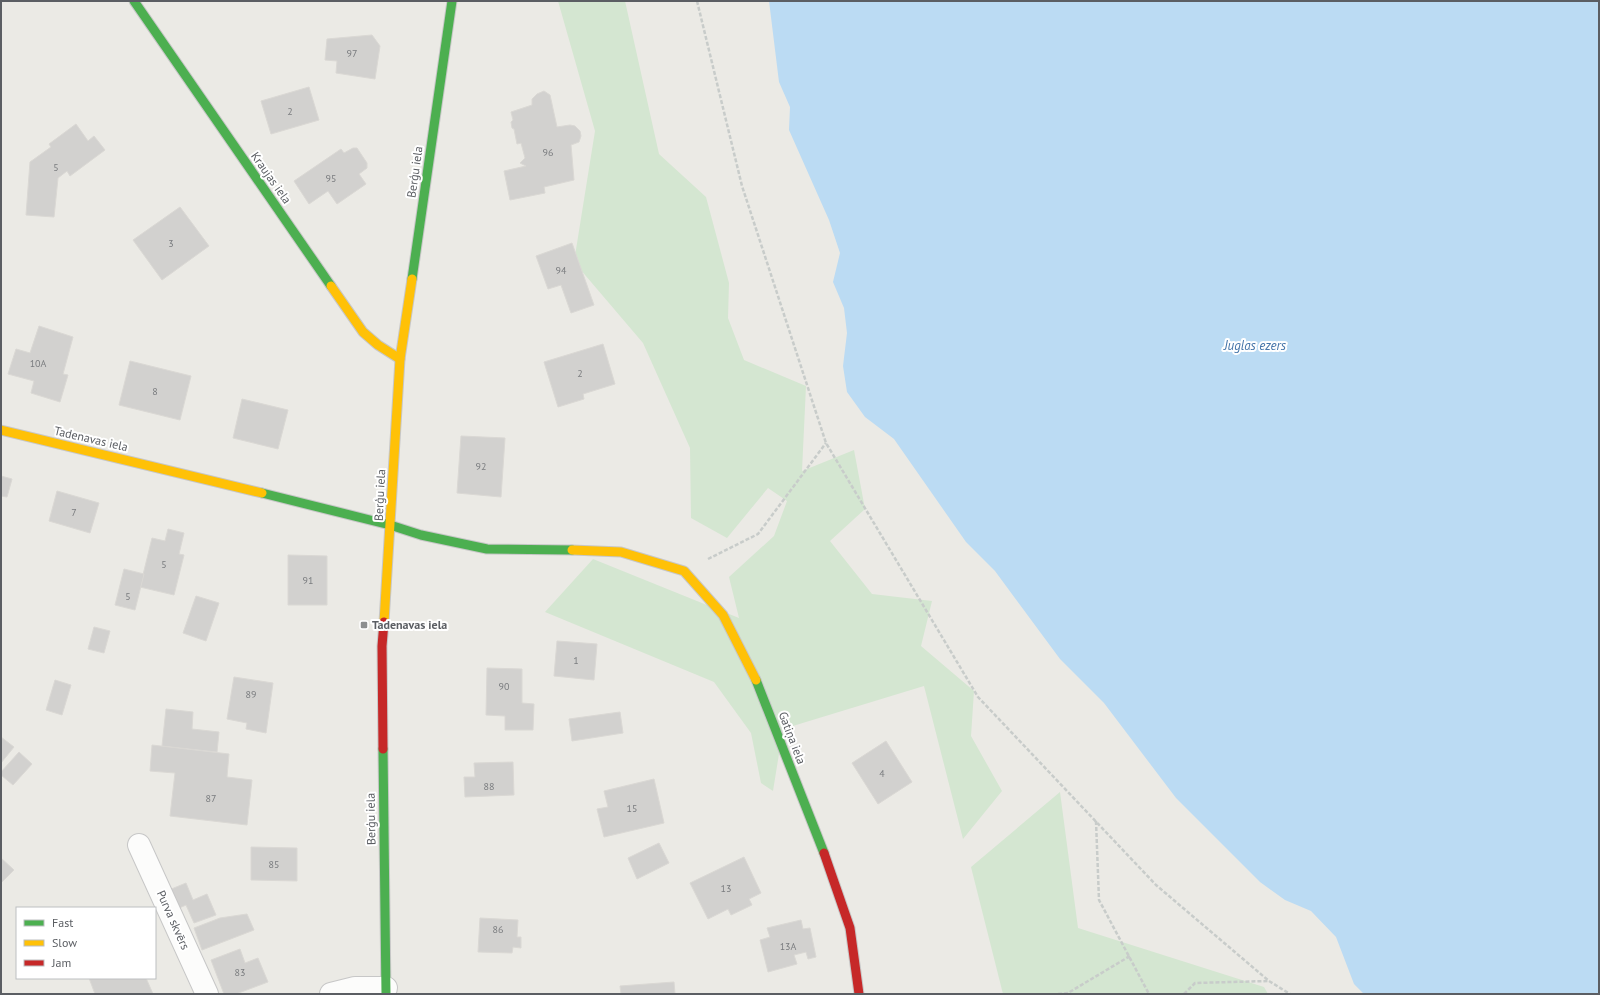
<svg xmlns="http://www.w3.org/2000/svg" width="1600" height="995" viewBox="0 0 1600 995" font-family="'PT Sans',sans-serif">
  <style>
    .green { fill: #d4e6d1 }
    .water { fill: #bbdbf3 }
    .building { fill: #d2d1cf; stroke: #dad8d4 }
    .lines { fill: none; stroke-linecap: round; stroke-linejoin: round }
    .street-casing { stroke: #c7c7c7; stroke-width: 24 }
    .fast-casing { stroke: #c7c7c7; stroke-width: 11 }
    .slow-casing { stroke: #c7c7c7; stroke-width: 11 }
    .jam-casing { stroke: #c7c7c7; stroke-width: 11 }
    .path { stroke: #c8ccca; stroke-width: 2.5; stroke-dasharray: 4 2; stroke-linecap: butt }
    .street { stroke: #fcfcfb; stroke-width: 22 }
    .fast { stroke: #4caf50; stroke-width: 9 }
    .slow { stroke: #ffc107; stroke-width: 9 }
    .jam { stroke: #c62828; stroke-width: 9 }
    .poi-dot { fill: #8d8f90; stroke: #fff; stroke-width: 1.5 }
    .labels { text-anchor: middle; stroke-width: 4; stroke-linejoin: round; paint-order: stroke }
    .number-label { font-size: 10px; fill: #7a7c7f }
    .street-label { font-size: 12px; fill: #5b5e63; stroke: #fff }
    .poi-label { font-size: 12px; font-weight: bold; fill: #5b5e63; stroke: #fff; text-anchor: start }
    .water-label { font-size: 13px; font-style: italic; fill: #4575a9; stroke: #fff }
  </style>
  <rect width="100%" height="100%" fill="#ebeae5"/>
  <!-- green -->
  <g class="green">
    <path d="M 558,1 L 625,1 L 659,154 L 706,197 L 729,283 L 728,318 L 744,360 L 806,386 L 802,471 L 854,450 L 865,509 L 830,541 L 872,594 L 932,601 L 921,646 L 974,691 L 971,736 L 1002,791 L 963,839 L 924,686 L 783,729 L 773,791 L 761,783 L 751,733 L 714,682 L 545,612 L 593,559 L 739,618 L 729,577 L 774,536 L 787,501 L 768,488 L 727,538 L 691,518 L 690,448 L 643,343 L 574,262 L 595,131 Z"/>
    <path d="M 1060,792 L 1078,928 L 1264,987 L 1268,994 L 1003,994 L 971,867 Z"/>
  </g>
  <!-- water -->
  <path class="water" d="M 769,1 L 1599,1 L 1599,994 L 1364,994 L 1354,984 L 1336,937 L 1311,911 L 1285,900 L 1260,882 L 1176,798 L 1104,703 L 1060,659 L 995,571 L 966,542 L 894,439 L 865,417 L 847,392 L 843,366 L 847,333 L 844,308 L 833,282 L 840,253 L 829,220 L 789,130 L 790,107 L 779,82 Z"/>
  <!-- building -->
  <g class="building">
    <path d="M 372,35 L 380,46 L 375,79 L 336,73 L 337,61 L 325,60 L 327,39 Z"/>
    <path d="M 309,87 L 319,120 L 271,134 L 261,101 Z"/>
    <path d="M 544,91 L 550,95 L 557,127 L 570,125 L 575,126 L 580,131 L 581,136 L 579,142 L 571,145 L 574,180 L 544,187 L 545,193 L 510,200 L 504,171 L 526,166 L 520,163 L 525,158 L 521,143 L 517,144 L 514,129 L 512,128 L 511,122 L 513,120 L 511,112 L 532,105 L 532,99 L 537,94 Z"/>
    <path d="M 76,124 L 88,141 L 94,136 L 105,150 L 70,176 L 67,171 L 58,178 L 54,217 L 26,215 L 30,162 L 51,147 L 49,144 Z"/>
    <path d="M 353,148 L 357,148 L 367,163 L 367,168 L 359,174 L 366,184 L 337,204 L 328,191 L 309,204 L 294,181 L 341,149 L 344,153 Z"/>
    <path d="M 180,207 L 209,246 L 162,280 L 133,240 Z"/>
    <path d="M 572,243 L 594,305 L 571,313 L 561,285 L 548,289 L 536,256 Z"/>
    <path d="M 39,326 L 73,337 L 63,374 L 68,375 L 60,402 L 31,393 L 34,381 L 8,374 L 16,349 L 30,353 Z"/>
    <path d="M 603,344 L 615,384 L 583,394 L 584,399 L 558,407 L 544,362 Z"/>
    <path d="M 130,361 L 191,376 L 180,420 L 119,405 Z"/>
    <path d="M 242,399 L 288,410 L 278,449 L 233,438 Z"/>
    <path d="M 461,436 L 505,438 L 501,497 L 457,493 Z"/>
    <path d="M 1,476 L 12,479 L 7,497 L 1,496 Z"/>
    <path d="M 57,491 L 99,503 L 90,533 L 49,521 Z"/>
    <path d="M 168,529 L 184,533 L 179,554 L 184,555 L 174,595 L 140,587 L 152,538 L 165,541 Z"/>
    <path d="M 288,555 L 327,556 L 327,605 L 288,605 Z"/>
    <path d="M 124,569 L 144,574 L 135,610 L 115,605 Z"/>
    <path d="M 196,596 L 219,603 L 206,641 L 183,633 Z"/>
    <path d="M 94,627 L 110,631 L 104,653 L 88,649 Z"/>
    <path d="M 557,641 L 597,644 L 594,680 L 554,676 Z"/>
    <path d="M 487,668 L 522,669 L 522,703 L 534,704 L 533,730 L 505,730 L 505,716 L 486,715 Z"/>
    <path d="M 234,677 L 273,683 L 266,733 L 246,729 L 247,723 L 227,719 Z"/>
    <path d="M 55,680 L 71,685 L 62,715 L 46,710 Z"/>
    <path d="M 166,709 L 193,712 L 192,729 L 219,732 L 217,752 L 162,746 Z"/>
    <path d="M 620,712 L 623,733 L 572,741 L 569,719 Z"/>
    <path d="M 1,737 L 14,747 L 1,763 Z"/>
    <path d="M 886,741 L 912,782 L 878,804 L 852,763 Z"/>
    <path d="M 152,745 L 229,754 L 227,777 L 252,780 L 247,825 L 170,816 L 175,773 L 150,771 Z"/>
    <path d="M 19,752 L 32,764 L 13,785 L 1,775 L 1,772 Z"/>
    <path d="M 513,762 L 514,795 L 465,797 L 464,777 L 475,777 L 474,763 Z"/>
    <path d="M 654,779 L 664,823 L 604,837 L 597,809 L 608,807 L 604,791 Z"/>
    <path d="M 659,843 L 669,863 L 637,879 L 628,858 Z"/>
    <path d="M 251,847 L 297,848 L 297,881 L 251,880 Z"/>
    <path d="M 744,857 L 761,893 L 749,899 L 752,905 L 731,915 L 728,909 L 708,919 L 690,883 Z"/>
    <path d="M 1,858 L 14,870 L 1,883 Z"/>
    <path d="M 186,883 L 193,900 L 207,894 L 216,915 L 194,923 L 186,905 L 177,909 L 169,890 Z"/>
    <path d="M 247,914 L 254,930 L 202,950 L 194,928 L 220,918 Z"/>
    <path d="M 480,918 L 518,920 L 517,937 L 521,937 L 521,948 L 513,947 L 512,953 L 478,952 Z"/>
    <path d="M 801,920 L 803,929 L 810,928 L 816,957 L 808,959 L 806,952 L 794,955 L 797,964 L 768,972 L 760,940 L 770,937 L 767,928 Z"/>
    <path d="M 240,949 L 245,963 L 258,958 L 268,982 L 236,994 L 224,994 L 211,960 Z"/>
    <path d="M 89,978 L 146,978 L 153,994 L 95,994 Z"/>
    <path d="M 674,982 L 675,994 L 621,994 L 620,986 Z"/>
  </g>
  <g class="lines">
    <defs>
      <g id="street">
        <path d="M 139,845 L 207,994"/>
        <path d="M 331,994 L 355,988 L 386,988"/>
      </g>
      <g id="fast">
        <path d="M 134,1 L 331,286"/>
        <path d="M 412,279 L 452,1"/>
        <path d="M 262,493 L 390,525 L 421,535 L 487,549 L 572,550"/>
        <path d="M 756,680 L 824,853"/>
        <path d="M 383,749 L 386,994"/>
      </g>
      <g id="slow">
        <path d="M 331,286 L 363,332 L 378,345 L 400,359"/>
        <path d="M 1,430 L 262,493"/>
        <path d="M 572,550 L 621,552 L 684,571 L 723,615 L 756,680"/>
        <path d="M 384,622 L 400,359 L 412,279"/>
      </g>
      <g id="jam">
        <path d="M 383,749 L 382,646 L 384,622"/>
        <path d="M 824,853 L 850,928 L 859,994"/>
      </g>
    </defs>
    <!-- street casing -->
    <use href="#street" class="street-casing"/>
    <!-- fast casing -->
    <use href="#fast" class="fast-casing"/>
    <!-- slow casing -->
    <use href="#slow" class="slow-casing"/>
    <!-- jam casing -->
    <use href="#jam" class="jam-casing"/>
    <!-- path -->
    <g class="path">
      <path d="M 697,1 L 742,186 L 826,443 L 978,697 L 1156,885 L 1269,981 L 1290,994"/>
      <path d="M 708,559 L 758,534 L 826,443"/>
      <path d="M 1096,821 L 1099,900 L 1149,994"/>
      <path d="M 1058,994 L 1068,993 L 1130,956"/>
      <path d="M 1184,994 L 1195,983 L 1269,981"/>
    </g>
    <!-- street -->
    <use href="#street" class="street"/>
    <!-- fast -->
    <use href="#fast" class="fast"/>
    <!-- slow -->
    <use href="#slow" class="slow"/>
    <!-- jam -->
    <use href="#jam" class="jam"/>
  </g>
  <!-- markers -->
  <rect class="poi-dot" x="360" y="621" width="8" height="8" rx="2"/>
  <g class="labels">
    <!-- number labels -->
    <g class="number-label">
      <text x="352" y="57">97</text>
      <text x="290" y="115">2</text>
      <text x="548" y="156">96</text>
      <text x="56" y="171">5</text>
      <text x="331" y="182">95</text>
      <text x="171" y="247">3</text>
      <text x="561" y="274">94</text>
      <text x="38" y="367">10A</text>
      <text x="580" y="377">2</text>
      <text x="155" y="395">8</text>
      <text x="481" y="470">92</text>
      <text x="74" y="516">7</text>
      <text x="164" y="568">5</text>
      <text x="308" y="584">91</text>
      <text x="128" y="600">5</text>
      <text x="576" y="664">1</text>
      <text x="504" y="690">90</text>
      <text x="251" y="698">89</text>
      <text x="882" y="777">4</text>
      <text x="489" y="790">88</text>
      <text x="211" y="802">87</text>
      <text x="632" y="812">15</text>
      <text x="274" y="868">85</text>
      <text x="726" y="892">13</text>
      <text x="498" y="933">86</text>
      <text x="788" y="950">13A</text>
      <text x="240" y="976">83</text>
    </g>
    <!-- street labels -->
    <g class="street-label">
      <text transform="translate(415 172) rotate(-82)" y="4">Berģu iela</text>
      <text transform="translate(271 178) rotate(55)" y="4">Kraujas iela</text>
      <text transform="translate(91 439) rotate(13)" y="4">Tadenavas iela</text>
      <text transform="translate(380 495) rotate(-87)" y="4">Berģu iela</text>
      <text transform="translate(792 738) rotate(69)" y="4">Gatiņa iela</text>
      <text transform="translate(371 819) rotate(-91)" y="4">Berģu iela</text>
      <text transform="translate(173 920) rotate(66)" y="4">Purva skvērs</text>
    </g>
    <!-- poi labels -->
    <g class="poi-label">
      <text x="372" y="629">Tadenavas iela</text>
    </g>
    <!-- water labels -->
    <g class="water-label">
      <text x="1255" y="350">Juglas ezers</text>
    </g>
  </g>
  <!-- border -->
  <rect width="1600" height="995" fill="none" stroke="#5b5e63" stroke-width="4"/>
  <!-- legend -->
  <rect x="16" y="907" width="140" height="72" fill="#ffffff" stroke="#bdbfc1"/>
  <rect x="24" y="920" width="20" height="6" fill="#4caf50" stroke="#bdbfc1"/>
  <text x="52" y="927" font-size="12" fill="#5b5e63">Fast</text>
  <rect x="24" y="940" width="20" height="6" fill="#ffc107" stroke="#bdbfc1"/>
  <text x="52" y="947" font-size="12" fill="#5b5e63">Slow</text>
  <rect x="24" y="960" width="20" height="6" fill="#c62828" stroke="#bdbfc1"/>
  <text x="52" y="967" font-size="12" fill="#5b5e63">Jam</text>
</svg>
